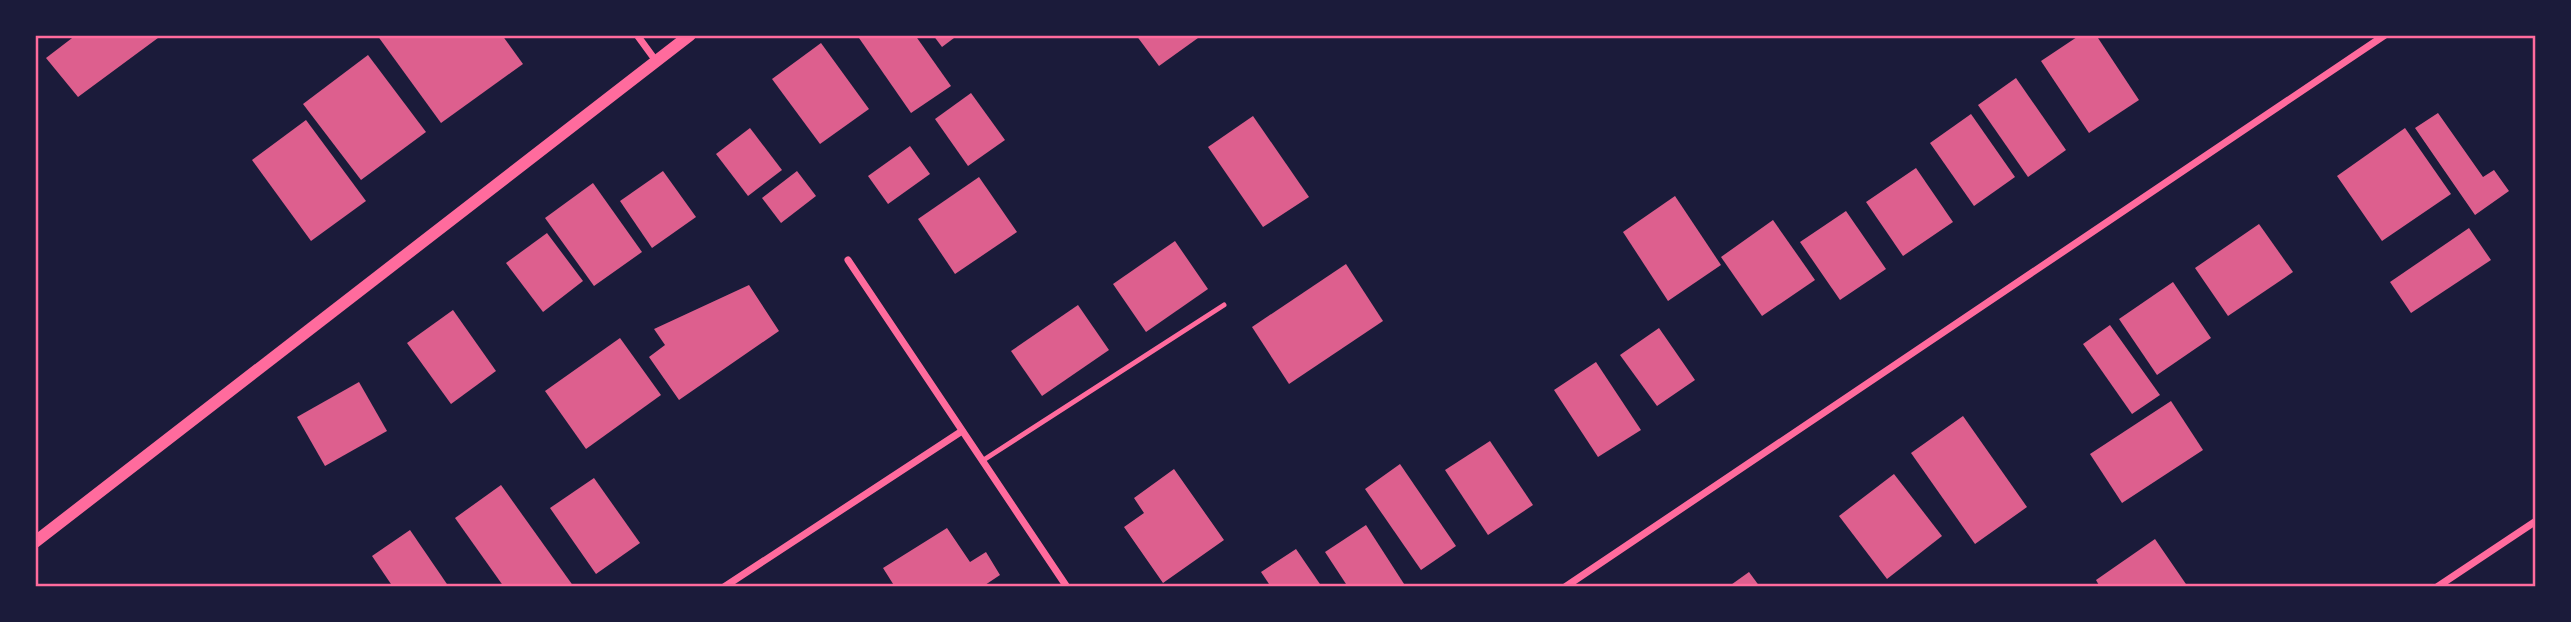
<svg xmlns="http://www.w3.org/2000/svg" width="2571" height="622" viewBox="0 0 2571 622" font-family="'PT Sans Narrow',sans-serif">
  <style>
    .building { fill: #dd5f8e }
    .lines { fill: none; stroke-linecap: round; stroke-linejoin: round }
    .service { stroke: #ff6b9d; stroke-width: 5 }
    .minor { stroke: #ff6b9d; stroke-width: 7 }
    .tertiary { stroke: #ff6b9d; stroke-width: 12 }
    .neatline { fill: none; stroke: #ff6b9d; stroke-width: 2.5 }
  </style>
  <rect width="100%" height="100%" fill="#1b1b3a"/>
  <!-- building -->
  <g class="building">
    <path d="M 76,35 L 162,35 L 78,97 L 46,58 Z"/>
    <path d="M 377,35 L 502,35 L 523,64 L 441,123 Z"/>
    <path d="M 863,35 L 915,35 L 951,86 L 911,113 L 859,38 Z"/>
    <path d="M 933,35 L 958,35 L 942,47 Z"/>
    <path d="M 1136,35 L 1195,35 L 1198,38 L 1159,66 Z"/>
    <path d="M 2080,35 L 2096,35 L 2139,100 L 2089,133 L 2041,61 Z"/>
    <path d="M 821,43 L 869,109 L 820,144 L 772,79 Z"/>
    <path d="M 368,55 L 426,132 L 361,180 L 303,104 Z"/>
    <path d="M 2016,78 L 2066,150 L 2028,177 L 1978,105 Z"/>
    <path d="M 971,93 L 1005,140 L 968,166 L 935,119 Z"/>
    <path d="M 2438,113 L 2483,177 L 2494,170 L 2509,191 L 2475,215 L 2415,128 Z"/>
    <path d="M 1971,114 L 2015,177 L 1974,206 L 1930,143 Z"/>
    <path d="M 1253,116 L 1309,197 L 1263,227 L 1208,147 Z"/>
    <path d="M 306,120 L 366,201 L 311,241 L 252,160 Z"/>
    <path d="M 750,128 L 782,170 L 748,196 L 716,154 Z"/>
    <path d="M 2405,128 L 2451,194 L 2382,241 L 2337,176 Z"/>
    <path d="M 910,146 L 930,174 L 888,204 L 868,176 Z"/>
    <path d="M 1916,168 L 1953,222 L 1903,256 L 1866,202 Z"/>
    <path d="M 663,171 L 696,217 L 652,248 L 620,201 Z"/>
    <path d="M 797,171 L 816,196 L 781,223 L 762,198 Z"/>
    <path d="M 979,177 L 1017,232 L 955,274 L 918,219 Z"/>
    <path d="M 593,183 L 642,252 L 594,286 L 545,218 Z"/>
    <path d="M 1675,196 L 1721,265 L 1668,301 L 1623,232 Z"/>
    <path d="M 1846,211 L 1886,269 L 1840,300 L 1800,242 Z"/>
    <path d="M 1773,220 L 1815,280 L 1762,316 L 1721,257 Z"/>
    <path d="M 2259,224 L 2293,272 L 2228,316 L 2195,268 Z"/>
    <path d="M 2469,228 L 2491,260 L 2411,313 L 2390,282 Z"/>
    <path d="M 547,233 L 583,281 L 543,312 L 506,263 Z"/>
    <path d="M 1175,241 L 1208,289 L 1146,332 L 1113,284 Z"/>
    <path d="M 1346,264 L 1383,321 L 1289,384 L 1252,327 Z"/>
    <path d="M 2173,282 L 2211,338 L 2157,375 L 2119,319 Z"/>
    <path d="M 749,285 L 779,331 L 679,400 L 649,357 L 665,345 L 654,329 Z"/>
    <path d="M 1078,305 L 1109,350 L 1042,396 L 1011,351 Z"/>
    <path d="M 453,310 L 496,371 L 451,404 L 407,343 Z"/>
    <path d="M 2110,325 L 2160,395 L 2132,414 L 2083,344 Z"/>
    <path d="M 1659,328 L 1695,380 L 1657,406 L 1620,355 Z"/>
    <path d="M 620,338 L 661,395 L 586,449 L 545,391 Z"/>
    <path d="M 1596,362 L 1641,430 L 1598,457 L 1554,390 Z"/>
    <path d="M 359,382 L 387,431 L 325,466 L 297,417 Z"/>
    <path d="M 2171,401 L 2203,450 L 2122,503 L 2090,454 Z"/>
    <path d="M 1963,416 L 2027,507 L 1975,544 L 1911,453 Z"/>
    <path d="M 1490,441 L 1533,505 L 1488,535 L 1445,470 Z"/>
    <path d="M 1400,464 L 1456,546 L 1421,570 L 1365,489 Z"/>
    <path d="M 1174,469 L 1224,540 L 1163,583 L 1124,527 L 1144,513 L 1134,498 Z"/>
    <path d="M 1894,474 L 1942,536 L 1887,579 L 1839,516 Z"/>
    <path d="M 594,478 L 640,543 L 596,574 L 550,508 Z"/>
    <path d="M 501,485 L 574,587 L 504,587 L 455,518 Z"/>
    <path d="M 1366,525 L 1406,587 L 1348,587 L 1325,552 Z"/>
    <path d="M 947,528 L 970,562 L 986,552 L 1000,575 L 982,587 L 895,587 L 883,568 Z"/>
    <path d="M 410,530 L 449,587 L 393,587 L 372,556 Z"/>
    <path d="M 2155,539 L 2188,587 L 2100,587 L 2096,580 Z"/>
    <path d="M 1296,549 L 1322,587 L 1271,587 L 1261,572 Z"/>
    <path d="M 1749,572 L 1760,587 L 1728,587 Z"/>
  </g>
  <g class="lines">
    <!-- service -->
    <path class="service" d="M 982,461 L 1224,305"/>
    <!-- minor -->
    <g class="minor">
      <path d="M 637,35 L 656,61"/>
      <path d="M 848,260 L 1067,587"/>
      <path d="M 724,587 L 962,431"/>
      <path d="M 1565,587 L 2385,35"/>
      <path d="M 2437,587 L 2536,521"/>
    </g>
    <!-- tertiary -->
    <path class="tertiary" d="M 35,542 L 690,35"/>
  </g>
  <!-- border -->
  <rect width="2571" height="622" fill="none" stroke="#1b1b3a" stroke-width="74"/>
  <rect x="37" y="37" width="2497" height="548" class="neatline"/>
</svg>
